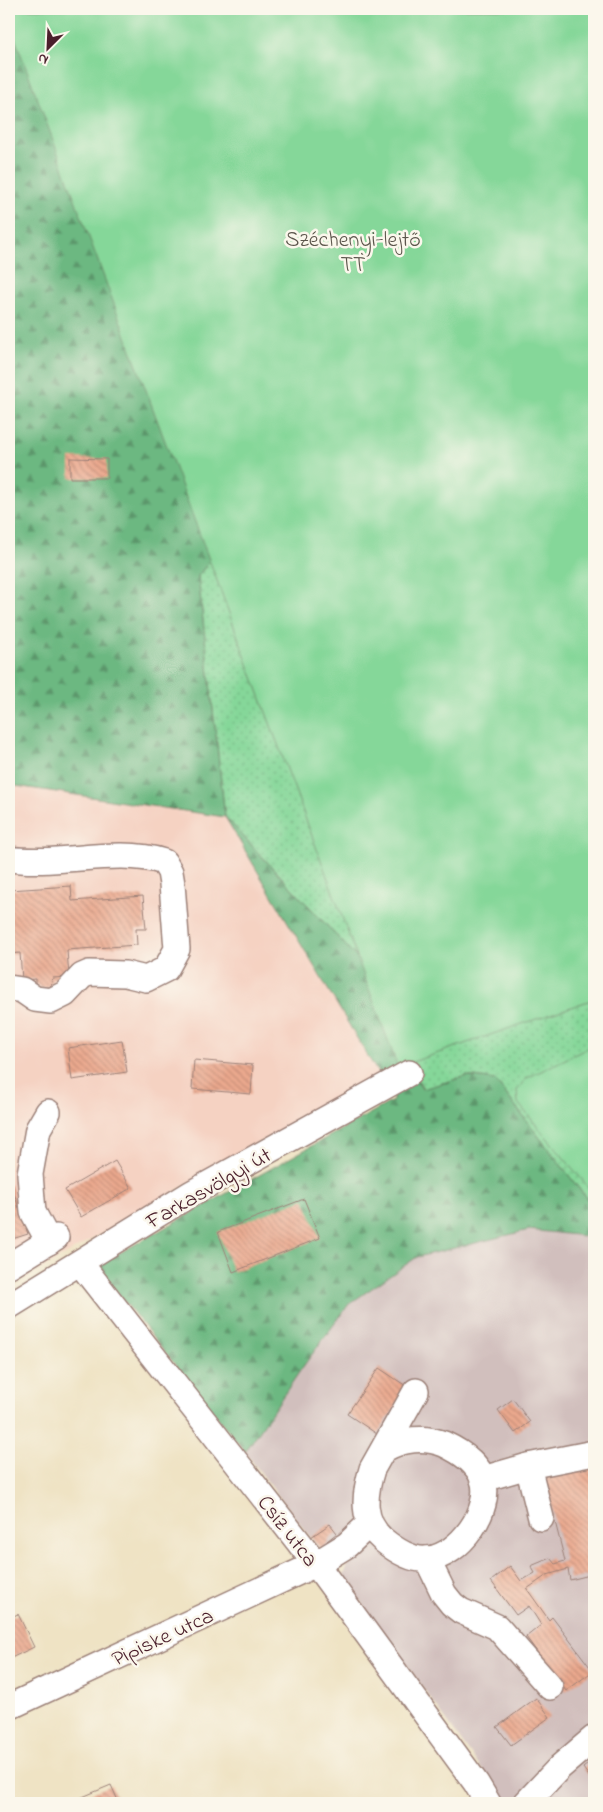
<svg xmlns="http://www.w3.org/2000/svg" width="603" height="1812" viewBox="0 0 603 1812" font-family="'Indie Flower',sans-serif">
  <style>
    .built { fill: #f5d2c2 }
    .industrial { fill: #d1bfbd }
    .grass { fill: url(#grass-dots); stroke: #687b62 }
    .forest { fill: url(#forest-firs); stroke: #5b6c56 }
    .park { fill: #85d799; stroke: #687b62 }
    .building { fill: url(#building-back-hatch) }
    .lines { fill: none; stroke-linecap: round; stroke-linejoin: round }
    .minor-casing { stroke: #9c8178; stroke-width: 28 }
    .minor { stroke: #fff; stroke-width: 25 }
    .labels { text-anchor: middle; stroke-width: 5; stroke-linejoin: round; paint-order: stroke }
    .park-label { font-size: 22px; fill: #5c564c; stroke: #fbf7ec }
    .street-label { font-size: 22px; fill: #4a1f2b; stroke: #fbf7ec }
  </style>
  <defs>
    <pattern id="grass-dots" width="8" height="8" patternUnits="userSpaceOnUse" patternTransform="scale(1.25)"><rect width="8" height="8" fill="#85d799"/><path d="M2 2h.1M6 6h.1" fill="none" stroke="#74b884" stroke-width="1.8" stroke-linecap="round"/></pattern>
    <pattern id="forest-firs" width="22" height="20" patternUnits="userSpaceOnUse" patternTransform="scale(1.25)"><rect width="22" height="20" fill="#6cb881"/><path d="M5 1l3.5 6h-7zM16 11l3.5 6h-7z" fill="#5b956a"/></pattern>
    <pattern id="building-back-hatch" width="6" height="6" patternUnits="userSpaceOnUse" patternTransform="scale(1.25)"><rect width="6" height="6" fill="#eba98e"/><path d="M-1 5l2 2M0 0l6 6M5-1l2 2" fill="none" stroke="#c08974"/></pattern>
  </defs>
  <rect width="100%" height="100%" fill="#fbf7ec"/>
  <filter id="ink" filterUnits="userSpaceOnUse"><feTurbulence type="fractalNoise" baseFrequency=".02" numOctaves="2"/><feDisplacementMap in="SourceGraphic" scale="10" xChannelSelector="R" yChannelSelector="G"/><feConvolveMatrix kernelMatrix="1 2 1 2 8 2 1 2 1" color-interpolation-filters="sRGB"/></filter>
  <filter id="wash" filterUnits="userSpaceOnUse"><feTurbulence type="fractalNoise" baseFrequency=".0096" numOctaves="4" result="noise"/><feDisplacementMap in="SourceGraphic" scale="20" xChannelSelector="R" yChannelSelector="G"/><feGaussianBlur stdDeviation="1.12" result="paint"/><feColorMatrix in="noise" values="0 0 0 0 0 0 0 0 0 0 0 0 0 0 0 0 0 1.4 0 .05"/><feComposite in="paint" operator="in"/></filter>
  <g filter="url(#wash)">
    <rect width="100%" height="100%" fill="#efe3c4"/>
    <!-- built -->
    <path class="built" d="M 9,688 L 234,756 L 381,1073 L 9,1287 Z"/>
    <!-- industrial -->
    <path class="industrial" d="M 529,1230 L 594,1237 L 594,1803 L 506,1803 L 343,1577 L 353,1554 L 320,1550 L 245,1452 L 302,1368 L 349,1304 L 417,1257 Z"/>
    <!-- grass -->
    <path class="grass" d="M 263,491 L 594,563 L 594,1208 L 495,1080 L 467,1076 L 423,1089 L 411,1066 L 408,1012 L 225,817 L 198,576 Z"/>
    <!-- forest -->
    <path class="forest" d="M 9,9 L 594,9 L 263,492 L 198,576 L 225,817 L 408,1012 L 411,1066 L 422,1089 L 467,1076 L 495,1080 L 594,1208 L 594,1237 L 529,1230 L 417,1257 L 349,1304 L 302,1368 L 245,1452 L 96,1266 L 394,1100 L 225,817 L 9,785 Z"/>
    <!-- park -->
    <g class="park">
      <path d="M 9,9 L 594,9 L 594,999 L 398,1067 L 9,22 Z"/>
      <path d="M 594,1045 L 594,1194 L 518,1103 L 517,1090 L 527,1078 Z"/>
    </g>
    <g id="blocks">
      <!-- building -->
      <g class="building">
        <path d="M 70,458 L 107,459 L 107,478 L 70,478 Z"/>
        <path d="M 71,886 L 72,901 L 143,896 L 146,929 L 136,929 L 137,945 L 67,950 L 69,977 L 53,978 L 51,985 L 48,987 L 41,988 L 35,983 L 35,979 L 22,980 L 20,953 L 9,954 L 9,890 Z"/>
        <path d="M 122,1040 L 127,1072 L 72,1080 L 68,1048 Z"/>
        <path d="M 194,1060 L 253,1065 L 251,1094 L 192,1089 Z"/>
        <path d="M 115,1161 L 131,1188 L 81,1217 L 65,1190 Z"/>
        <path d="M 9,1185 L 11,1185 L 28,1234 L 9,1240 Z"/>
        <path d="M 304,1199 L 320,1238 L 233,1272 L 218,1232 Z"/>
        <path d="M 379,1368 L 409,1388 L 377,1434 L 347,1414 Z"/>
        <path d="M 513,1399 L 530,1422 L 515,1433 L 498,1410 Z"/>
        <path d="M 590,1461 L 594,1477 L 594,1574 L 570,1580 L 568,1569 L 547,1575 L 527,1589 L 549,1620 L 552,1617 L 593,1671 L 566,1691 L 526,1637 L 541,1625 L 529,1606 L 516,1615 L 491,1581 L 510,1566 L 521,1581 L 535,1573 L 531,1566 L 550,1558 L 555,1564 L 565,1561 L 543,1474 Z"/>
        <path d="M 330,1524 L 337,1533 L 327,1541 L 329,1542 L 321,1549 L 311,1537 Z"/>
        <path d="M 18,1614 L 34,1647 L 9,1659 L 9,1618 Z"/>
        <path d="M 536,1698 L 550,1717 L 511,1745 L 497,1727 Z"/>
        <path d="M 594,1759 L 594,1783 L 583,1768 Z"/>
        <path d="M 111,1785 L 119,1803 L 68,1803 Z"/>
      </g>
    </g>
  </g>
  <g filter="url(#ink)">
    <use href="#blocks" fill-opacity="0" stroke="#9c8178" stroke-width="1"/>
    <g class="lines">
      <defs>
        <g id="minor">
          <path d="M 9,859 C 58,866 118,847 164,862 L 170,872 L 172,884 L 177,949 L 166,969 L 146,979 L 125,974 L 89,973 L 82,976 L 65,994 L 51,1001 L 35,999 L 22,990 L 9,988"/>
          <path d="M 48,1112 L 38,1129 L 30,1174 L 33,1212 L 49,1242"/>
          <path d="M 80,1263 L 316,1564 L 476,1783 L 488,1803"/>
          <path d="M 9,1266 L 56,1237"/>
          <path d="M 9,1306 L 192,1193 L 409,1073"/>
          <path d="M 385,1449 C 401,1439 425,1436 444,1444 C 459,1451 477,1462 483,1479 C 493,1510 459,1556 428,1559 C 412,1561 394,1549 383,1540 C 361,1521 364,1495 372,1469 L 416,1391"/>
          <path d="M 528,1466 L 541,1518"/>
          <path d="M 483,1479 L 528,1466 L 594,1453"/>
          <path d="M 427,1559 L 444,1594 L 452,1604 L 461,1611 L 497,1627 L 550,1687"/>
          <path d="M 9,1707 L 316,1564 L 347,1545 L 369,1524"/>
          <path d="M 526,1803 L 560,1767 L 594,1738"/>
        </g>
      </defs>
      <!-- minor casing -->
      <use href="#minor" class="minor-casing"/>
      <!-- minor -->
      <use href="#minor" class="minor"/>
    </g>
  </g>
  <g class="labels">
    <!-- park labels -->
    <g class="park-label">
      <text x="353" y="246">Széchenyi-lejtő<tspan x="353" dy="25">TT</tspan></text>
    </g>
    <!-- street labels -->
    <g class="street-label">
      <text transform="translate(208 1187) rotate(-30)" y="8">Farkasvölgyi út</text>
      <text transform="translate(289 1530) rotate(52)" y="8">Csíz utca</text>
      <text transform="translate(162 1636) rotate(-25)" y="8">Pipiske utca</text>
    </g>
  </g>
  <!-- margin -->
  <rect width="603" height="1812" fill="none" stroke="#fbf7ec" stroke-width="30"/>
  <!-- north arrow -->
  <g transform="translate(48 48) rotate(204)" stroke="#fbf7ec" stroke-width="4" paint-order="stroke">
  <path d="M0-4L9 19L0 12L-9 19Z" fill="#4a1f2b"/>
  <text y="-8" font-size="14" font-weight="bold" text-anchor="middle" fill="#4a1f2b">N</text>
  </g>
</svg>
